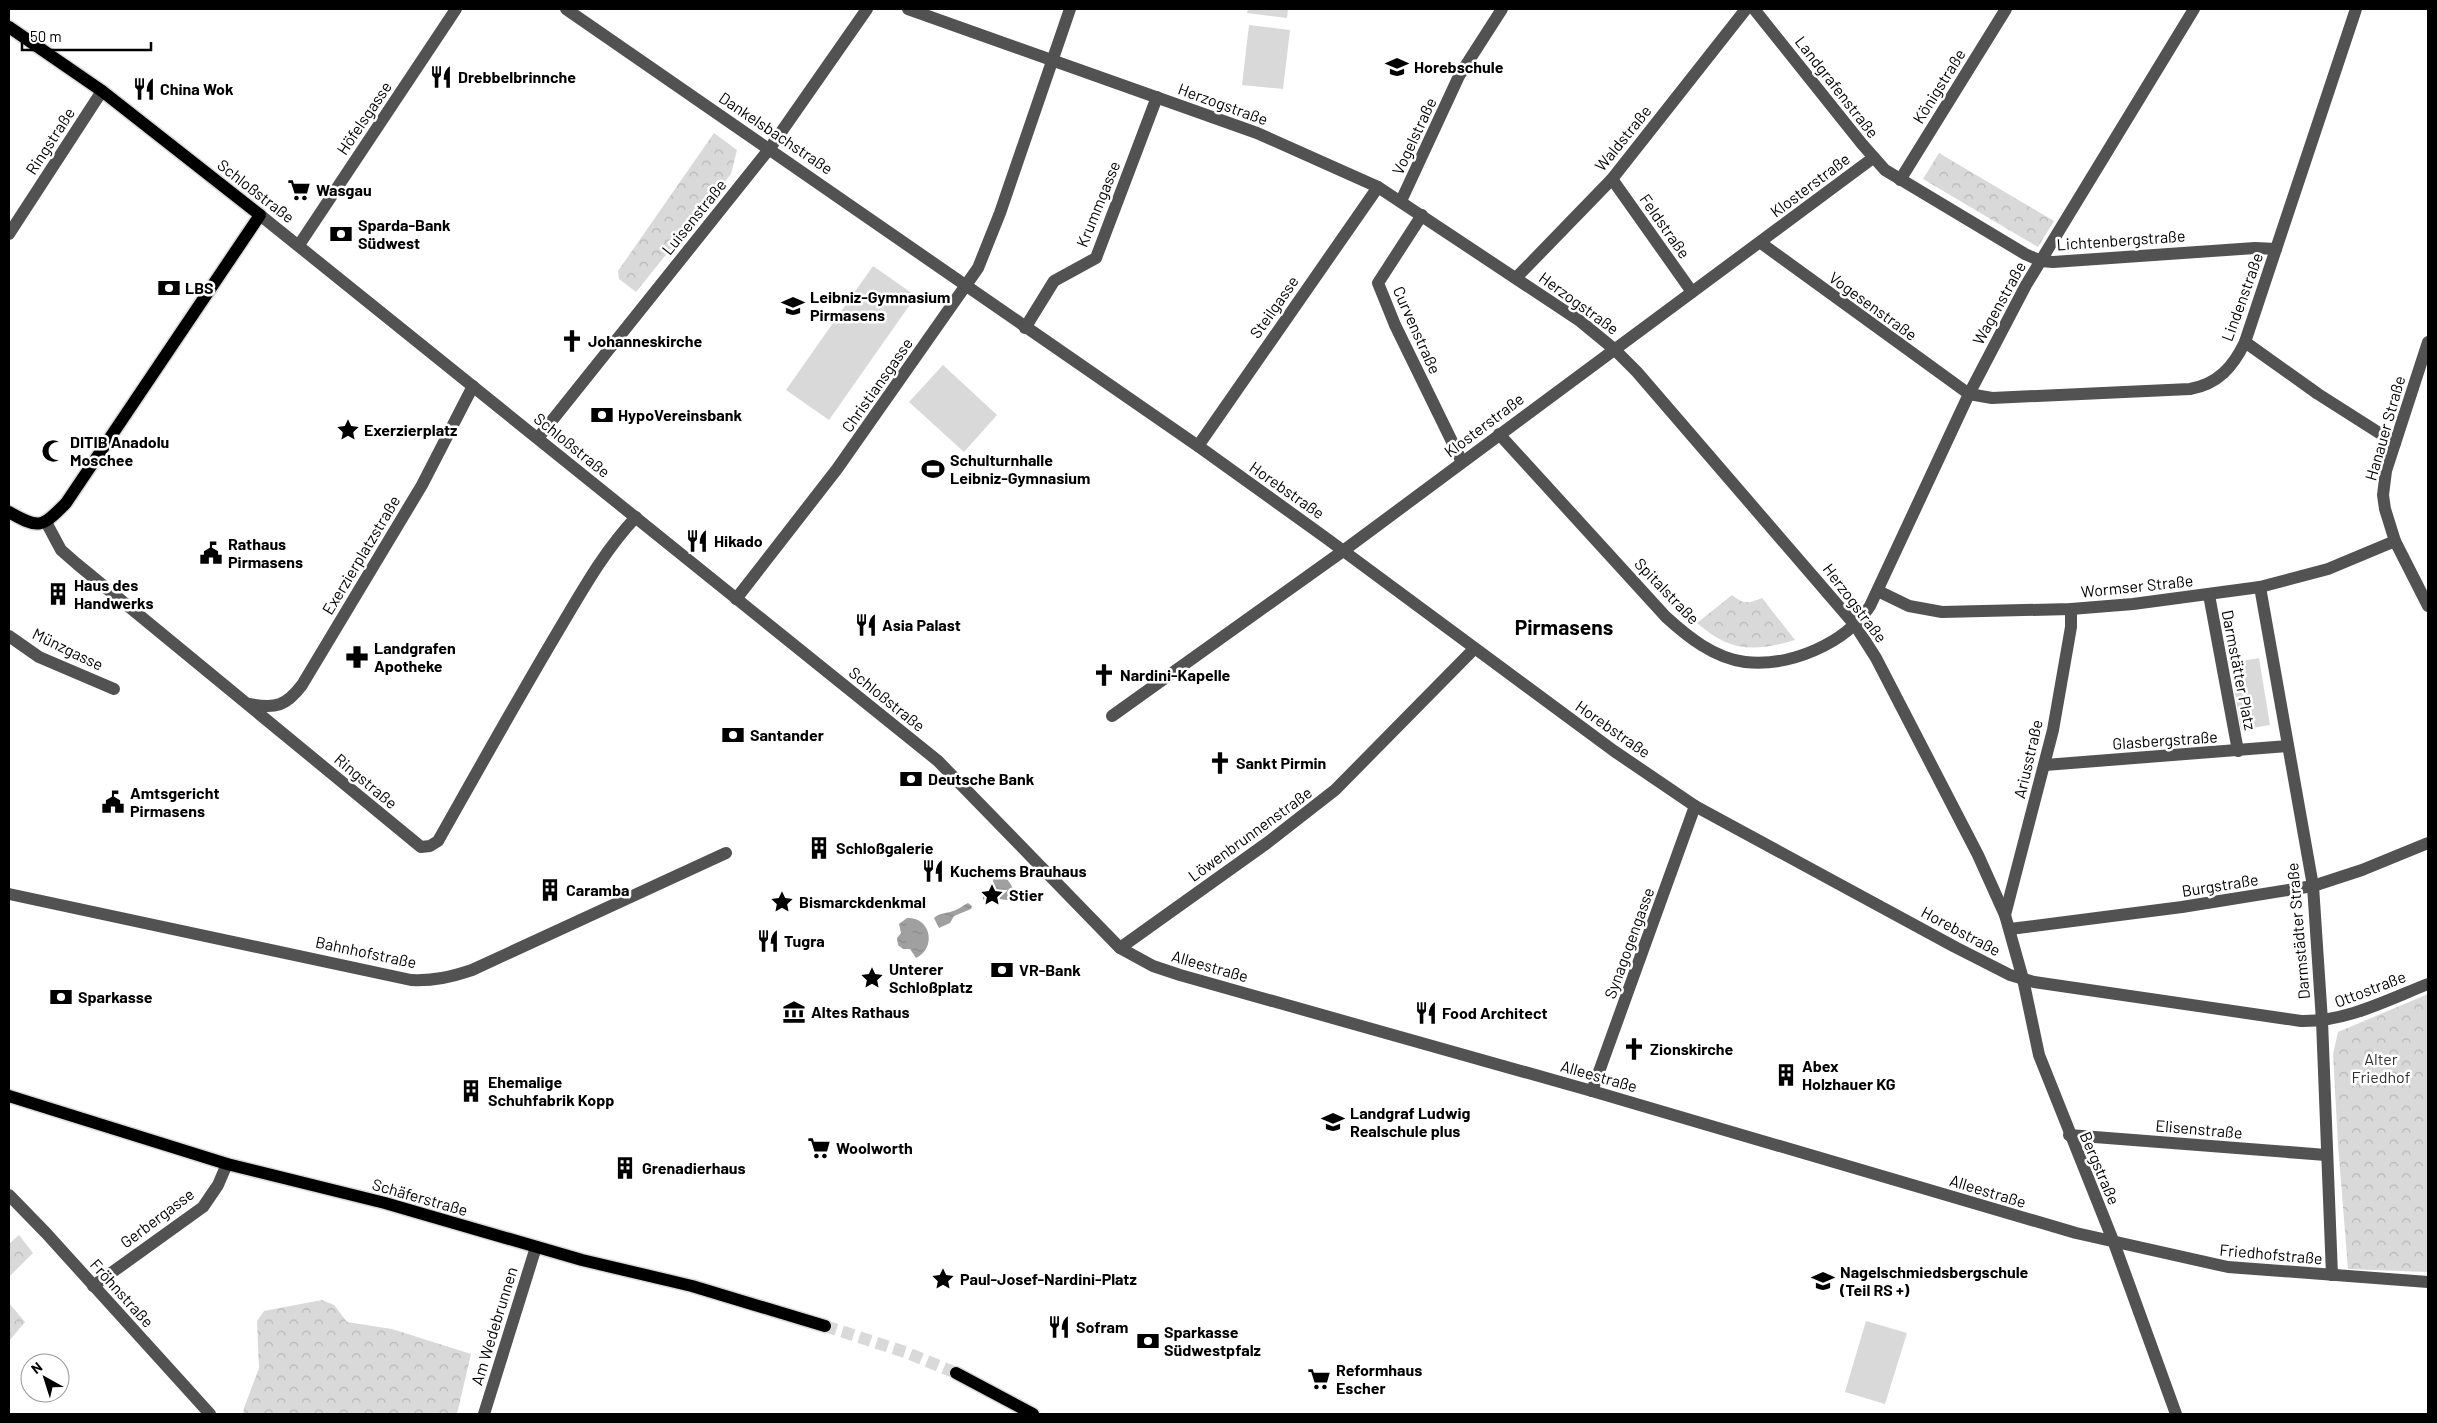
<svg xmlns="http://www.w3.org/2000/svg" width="2437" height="1423" viewBox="0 0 2437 1423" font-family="Barlow,sans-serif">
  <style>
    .forest { fill: url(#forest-crowns) }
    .pitch { fill: #d9d9d9 }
    .water { fill: url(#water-ripples) }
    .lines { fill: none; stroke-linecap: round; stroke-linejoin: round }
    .major-tunnel { stroke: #d9d9d9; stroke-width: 12; stroke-dasharray: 12 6; stroke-linecap: butt }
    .major-casing { stroke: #dbdbdb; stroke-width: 15 }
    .minor { stroke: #525252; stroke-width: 12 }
    .major { stroke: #000; stroke-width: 12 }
    .labels { text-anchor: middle; stroke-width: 5; stroke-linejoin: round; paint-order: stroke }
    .poi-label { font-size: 16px; font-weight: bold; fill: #000; stroke: #fff; text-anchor: start }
    .street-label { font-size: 16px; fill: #000; stroke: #fff }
    .park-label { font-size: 16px; fill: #303030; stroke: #fff }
    .district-label { font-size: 21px; font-weight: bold; fill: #000; stroke: #fff }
  </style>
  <defs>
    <pattern id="forest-crowns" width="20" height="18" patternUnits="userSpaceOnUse" patternTransform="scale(1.25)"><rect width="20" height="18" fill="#d9d9d9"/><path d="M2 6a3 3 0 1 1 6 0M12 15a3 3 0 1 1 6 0" fill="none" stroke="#b8b8b8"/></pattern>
    <pattern id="water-ripples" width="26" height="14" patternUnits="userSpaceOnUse" patternTransform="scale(1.25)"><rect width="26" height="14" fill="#a0a0a0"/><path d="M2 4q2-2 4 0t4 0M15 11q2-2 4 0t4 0" fill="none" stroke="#888"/></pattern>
  </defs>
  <rect width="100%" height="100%" fill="#fff"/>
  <!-- forest -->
  <g class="forest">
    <path d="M 714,133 L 737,150 L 731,174 L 636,292 L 619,279 L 618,271 Z"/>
    <path d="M 1939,153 L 2054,221 L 2038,247 L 1923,179 Z"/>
    <path d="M 1732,595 C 1743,604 1748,604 1762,598 L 1795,640 C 1754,652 1730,652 1697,623 Z"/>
    <path d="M 2428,994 L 2428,1272 L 2348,1269 L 2338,1145 L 2333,1054 L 2338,1032 Z"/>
    <path d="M 19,1235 L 33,1253 L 9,1277 L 9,1244 Z"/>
    <path d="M 322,1300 L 334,1305 L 347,1322 L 392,1329 L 471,1354 L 457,1414 L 243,1414 L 244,1408 L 259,1368 L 257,1321 L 264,1311 Z"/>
    <path d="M 9,1303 L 25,1322 L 9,1341 Z"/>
  </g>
  <!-- pitch -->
  <g class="pitch">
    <path d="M 1248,9 L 1288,9 L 1287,18 L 1247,13 Z"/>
    <path d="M 1249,25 L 1290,30 L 1283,89 L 1242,85 Z"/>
    <path d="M 873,266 L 916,296 L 829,420 L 786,390 Z"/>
    <path d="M 943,365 L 997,415 L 964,452 L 909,402 Z"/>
    <path d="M 2259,658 L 2270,725 L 2241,730 L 2230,663 Z"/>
    <path d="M 1866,1321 L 1907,1333 L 1885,1404 L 1845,1392 Z"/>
  </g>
  <!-- water -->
  <g class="water">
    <path d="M 997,872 C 1008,878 1016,887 1013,901 L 993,898 L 986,901 L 983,899 L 983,895 L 988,891 Z"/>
    <path d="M 968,903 L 972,906 L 971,909 L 954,916 L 950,923 L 939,928 L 934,918 C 941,912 945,914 953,911 C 958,910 963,905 968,903 Z"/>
    <path d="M 907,918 C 931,917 937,948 916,958 L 910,949 L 903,949 L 898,945 L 897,938 L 901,933 L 899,924 Z"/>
  </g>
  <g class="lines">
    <!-- major-tunnel -->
    <path class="major-tunnel" d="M 825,1326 L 905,1352 L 956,1373"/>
    <defs>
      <g id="major">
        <path d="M 9,27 L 102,91 L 260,215 L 66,503 C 42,527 40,530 9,512"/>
        <path d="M 9,1096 L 227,1164 L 385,1203 L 582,1260 L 692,1286 L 825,1326"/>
        <path d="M 956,1373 L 1033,1414"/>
      </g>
    </defs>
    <!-- major casing -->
    <use href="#major" class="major-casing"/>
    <!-- minor -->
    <g class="minor">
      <path d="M 566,9 L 1198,446 L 1326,538 L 1614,751 L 1695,806 L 1955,947 L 2010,975 L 2034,982 L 2301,1021 C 2346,1022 2387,1000 2428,984"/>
      <path d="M 908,9 L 1257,133 L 1378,187 L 1580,321 L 1614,349 L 1637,372 L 1855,625 L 1876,658 L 1978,855 L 2005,915 L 2023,979 L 2039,1055 L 2114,1243 L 2176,1414"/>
      <path d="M 1754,9 L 1862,144 L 1885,170 L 2025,254 L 2041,261 L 2053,262 L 2255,248 L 2276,249"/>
      <path d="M 1612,179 L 1692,292"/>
      <path d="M 1900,180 L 2006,9"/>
      <path d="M 1401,201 L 1459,76 L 1502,9"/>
      <path d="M 260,215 L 938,761 L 1120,948 L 1153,966 L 1180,975 L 1592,1091 L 2076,1233 L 2228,1267 L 2428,1282"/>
      <path d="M 1422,215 L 1378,283 L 1395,325 L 1462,462"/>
      <path d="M 9,234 L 102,91"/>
      <path d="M 1761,243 L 1969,394 L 1992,398 L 2190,389 C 2218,384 2233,367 2245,342 L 2356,9"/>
      <path d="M 299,245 L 456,9"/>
      <path d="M 1516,278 L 1612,179 L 1746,9"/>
      <path d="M 1025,328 L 1054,281 L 1096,258 L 1157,97"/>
      <path d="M 2245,342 L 2318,394 L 2395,443"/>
      <path d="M 2428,342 L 2386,471 L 2383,495 L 2385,509 L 2395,541 L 2428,606"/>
      <path d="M 1499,434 L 1666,617 C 1688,637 1714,658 1745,662 C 1790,667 1845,644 1870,606 L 1969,394 L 2026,285 L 2194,9"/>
      <path d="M 538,438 L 770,148 L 867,9"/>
      <path d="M 1198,446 L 1378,187"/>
      <path d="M 46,522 L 61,550 L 77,564 L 421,847 L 430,846 L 438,841 C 477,772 516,702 557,633 C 581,593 603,552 636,517"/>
      <path d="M 2260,587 L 2313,886 L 2322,1021 L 2332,1275"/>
      <path d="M 1878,591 L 1909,606 L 1942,612 L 2071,609 L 2133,604 L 2260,587 L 2328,569 L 2395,541"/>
      <path d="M 2209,595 L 2238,751"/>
      <path d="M 736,599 L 837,469 L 978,268 L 1000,213 L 1070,9"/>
      <path d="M 9,636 L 39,657 L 114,689"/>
      <path d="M 249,704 C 276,709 286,706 302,685 L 422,485 L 473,386"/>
      <path d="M 1112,716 L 1343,551 L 1873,158"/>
      <path d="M 2045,765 L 2288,746"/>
      <path d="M 9,894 L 411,980 C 434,981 451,977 472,970 L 726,853"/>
      <path d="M 2005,915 L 2053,730 L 2071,627 L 2071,609"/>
      <path d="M 2010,929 L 2182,907 L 2313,886 L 2362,870 L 2428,843"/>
      <path d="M 1120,948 L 1267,843 L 1335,790 L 1474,649"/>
      <path d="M 1592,1091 L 1695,806"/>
      <path d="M 2069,1135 L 2326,1155"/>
      <path d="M 9,1195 L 46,1233 L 210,1414"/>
      <path d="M 93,1286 L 203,1207 L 218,1185 L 227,1164"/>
      <path d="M 484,1414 L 536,1247"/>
    </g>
    <!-- major -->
    <use href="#major" class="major"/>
  </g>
  <!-- icons -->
  <defs>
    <symbol id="school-bare" viewBox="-9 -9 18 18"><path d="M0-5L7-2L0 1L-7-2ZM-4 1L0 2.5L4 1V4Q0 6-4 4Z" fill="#000" stroke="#fff" stroke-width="2.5" paint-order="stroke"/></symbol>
    <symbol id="restaurant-bare" viewBox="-9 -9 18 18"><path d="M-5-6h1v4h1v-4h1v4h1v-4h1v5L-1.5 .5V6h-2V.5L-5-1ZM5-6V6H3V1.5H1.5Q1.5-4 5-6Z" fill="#000" stroke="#fff" stroke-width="2.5" paint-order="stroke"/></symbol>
    <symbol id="supermarket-bare" viewBox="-9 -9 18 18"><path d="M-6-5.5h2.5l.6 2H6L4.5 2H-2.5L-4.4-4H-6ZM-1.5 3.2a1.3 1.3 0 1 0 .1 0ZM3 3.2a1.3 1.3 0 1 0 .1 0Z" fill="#000" stroke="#fff" stroke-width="2.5" paint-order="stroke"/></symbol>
    <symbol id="bank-bare" viewBox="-9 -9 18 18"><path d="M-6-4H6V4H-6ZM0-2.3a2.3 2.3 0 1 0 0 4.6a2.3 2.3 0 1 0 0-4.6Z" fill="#000" stroke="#fff" stroke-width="2.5" paint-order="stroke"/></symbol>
    <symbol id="church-bare" viewBox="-9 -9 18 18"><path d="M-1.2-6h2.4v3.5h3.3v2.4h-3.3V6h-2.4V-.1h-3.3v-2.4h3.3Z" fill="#000" stroke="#fff" stroke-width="2.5" paint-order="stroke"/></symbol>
    <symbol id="sight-bare" viewBox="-9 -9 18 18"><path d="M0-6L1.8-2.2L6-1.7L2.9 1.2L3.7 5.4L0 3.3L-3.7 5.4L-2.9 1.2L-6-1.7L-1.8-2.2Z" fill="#000" stroke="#fff" stroke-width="2.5" paint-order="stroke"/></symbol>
    <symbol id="mosque-bare" viewBox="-9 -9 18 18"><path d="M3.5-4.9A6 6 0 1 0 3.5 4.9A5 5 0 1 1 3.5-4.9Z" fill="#000" stroke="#fff" stroke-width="2.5" paint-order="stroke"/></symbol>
    <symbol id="stadium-bare" viewBox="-9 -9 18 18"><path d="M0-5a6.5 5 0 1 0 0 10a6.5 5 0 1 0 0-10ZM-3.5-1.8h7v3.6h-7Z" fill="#000" stroke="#fff" stroke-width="2.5" paint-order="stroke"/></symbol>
    <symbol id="civic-bare" viewBox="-9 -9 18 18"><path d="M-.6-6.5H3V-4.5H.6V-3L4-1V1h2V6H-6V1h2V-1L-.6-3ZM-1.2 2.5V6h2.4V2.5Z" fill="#000" stroke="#fff" stroke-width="2.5" paint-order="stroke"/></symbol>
    <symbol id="building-bare" viewBox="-9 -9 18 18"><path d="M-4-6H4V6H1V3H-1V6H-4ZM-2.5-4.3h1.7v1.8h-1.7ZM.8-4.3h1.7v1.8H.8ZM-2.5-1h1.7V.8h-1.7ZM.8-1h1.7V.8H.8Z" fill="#000" stroke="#fff" stroke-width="2.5" paint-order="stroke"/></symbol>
    <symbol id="pharmacy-bare" viewBox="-9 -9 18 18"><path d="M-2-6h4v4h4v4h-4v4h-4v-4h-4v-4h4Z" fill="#000" stroke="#fff" stroke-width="2.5" paint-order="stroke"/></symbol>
    <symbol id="museum-bare" viewBox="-9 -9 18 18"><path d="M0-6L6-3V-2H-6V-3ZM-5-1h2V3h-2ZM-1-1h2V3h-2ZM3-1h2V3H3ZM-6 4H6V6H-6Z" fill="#000" stroke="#fff" stroke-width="2.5" paint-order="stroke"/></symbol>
  </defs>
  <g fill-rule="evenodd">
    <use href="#school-bare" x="1381" y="51" width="32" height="32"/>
    <use href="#restaurant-bare" x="425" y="61" width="32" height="32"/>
    <use href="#restaurant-bare" x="128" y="73" width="32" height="32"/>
    <use href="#supermarket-bare" x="283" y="174" width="32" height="32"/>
    <use href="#bank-bare" x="325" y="218" width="32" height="32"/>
    <use href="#bank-bare" x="153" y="272" width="32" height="32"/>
    <use href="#school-bare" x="777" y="290" width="32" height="32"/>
    <use href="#church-bare" x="556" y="325" width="32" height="32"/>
    <use href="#bank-bare" x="586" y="399" width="32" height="32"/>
    <use href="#sight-bare" x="332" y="414" width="32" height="32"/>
    <use href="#mosque-bare" x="37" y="435" width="32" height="32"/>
    <use href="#stadium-bare" x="917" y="453" width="32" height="32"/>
    <use href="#restaurant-bare" x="681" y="525" width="32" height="32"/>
    <use href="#civic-bare" x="195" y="537" width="32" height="32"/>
    <use href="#building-bare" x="42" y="578" width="32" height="32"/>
    <use href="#restaurant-bare" x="850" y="609" width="32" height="32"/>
    <use href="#pharmacy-bare" x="341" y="641" width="32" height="32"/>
    <use href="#church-bare" x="1088" y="659" width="32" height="32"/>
    <use href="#bank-bare" x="717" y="719" width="32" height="32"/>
    <use href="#church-bare" x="1204" y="747" width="32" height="32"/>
    <use href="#bank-bare" x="895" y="763" width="32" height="32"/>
    <use href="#civic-bare" x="97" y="786" width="32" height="32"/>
    <use href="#building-bare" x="803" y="832" width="32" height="32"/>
    <use href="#restaurant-bare" x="917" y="855" width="32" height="32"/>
    <use href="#building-bare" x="534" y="874" width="32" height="32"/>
    <use href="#sight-bare" x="976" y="879" width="32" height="32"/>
    <use href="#sight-bare" x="766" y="886" width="32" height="32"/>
    <use href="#restaurant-bare" x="752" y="925" width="32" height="32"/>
    <use href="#bank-bare" x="986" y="954" width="32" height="32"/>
    <use href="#sight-bare" x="856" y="962" width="32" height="32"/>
    <use href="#bank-bare" x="45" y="981" width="32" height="32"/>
    <use href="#museum-bare" x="778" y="996" width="32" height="32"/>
    <use href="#restaurant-bare" x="1410" y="997" width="32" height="32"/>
    <use href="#church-bare" x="1618" y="1033" width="32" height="32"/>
    <use href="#building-bare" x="1770" y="1059" width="32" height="32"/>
    <use href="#building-bare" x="455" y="1075" width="32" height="32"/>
    <use href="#school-bare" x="1317" y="1106" width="32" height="32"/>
    <use href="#supermarket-bare" x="803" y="1132" width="32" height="32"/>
    <use href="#building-bare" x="609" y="1152" width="32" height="32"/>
    <use href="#sight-bare" x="927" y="1263" width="32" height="32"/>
    <use href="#school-bare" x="1807" y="1265" width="32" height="32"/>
    <use href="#restaurant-bare" x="1043" y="1311" width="32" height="32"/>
    <use href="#bank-bare" x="1132" y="1325" width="32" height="32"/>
    <use href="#supermarket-bare" x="1303" y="1363" width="32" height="32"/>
  </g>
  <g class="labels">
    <!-- poi labels -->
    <g class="poi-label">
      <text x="1414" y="73">Horebschule</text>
      <text x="458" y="83">Drebbelbrinnche</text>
      <text x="160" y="95">China Wok</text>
      <text x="316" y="196">Wasgau</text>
      <text x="358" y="231">Sparda-Bank<tspan x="358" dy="18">Südwest</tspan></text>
      <text x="185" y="294">LBS</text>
      <text x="810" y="303">Leibniz-Gymnasium<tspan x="810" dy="18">Pirmasens</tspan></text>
      <text x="588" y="347">Johanneskirche</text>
      <text x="618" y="421">HypoVereinsbank</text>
      <text x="364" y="436">Exerzierplatz</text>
      <text x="70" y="448">DITIB Anadolu<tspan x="70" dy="18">Moschee</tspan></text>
      <text x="950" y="466">Schulturnhalle<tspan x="950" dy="18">Leibniz-Gymnasium</tspan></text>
      <text x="714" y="547">Hikado</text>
      <text x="228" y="550">Rathaus<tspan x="228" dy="18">Pirmasens</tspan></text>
      <text x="74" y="591">Haus des<tspan x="74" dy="18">Handwerks</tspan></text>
      <text x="882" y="631">Asia Palast</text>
      <text x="374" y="654">Landgrafen<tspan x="374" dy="18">Apotheke</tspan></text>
      <text x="1120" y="681">Nardini-Kapelle</text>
      <text x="750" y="741">Santander</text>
      <text x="1236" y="769">Sankt Pirmin</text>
      <text x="928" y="785">Deutsche Bank</text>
      <text x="130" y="799">Amtsgericht<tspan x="130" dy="18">Pirmasens</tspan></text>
      <text x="836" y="854">Schloßgalerie</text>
      <text x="950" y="877">Kuchems Brauhaus</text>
      <text x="566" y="896">Caramba</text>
      <text x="1009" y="901">Stier</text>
      <text x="799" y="908">Bismarckdenkmal</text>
      <text x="784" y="947">Tugra</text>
      <text x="889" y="975">Unterer<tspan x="889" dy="18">Schloßplatz</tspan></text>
      <text x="1019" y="976">VR-Bank</text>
      <text x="78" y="1003">Sparkasse</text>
      <text x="811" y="1018">Altes Rathaus</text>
      <text x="1442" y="1019">Food Architect</text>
      <text x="1650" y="1055">Zionskirche</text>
      <text x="1802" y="1072">Abex<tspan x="1802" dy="18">Holzhauer KG</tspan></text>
      <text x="488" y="1088">Ehemalige<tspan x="488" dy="18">Schuhfabrik Kopp</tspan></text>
      <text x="1350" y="1119">Landgraf Ludwig<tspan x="1350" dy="18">Realschule plus</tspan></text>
      <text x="836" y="1154">Woolworth</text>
      <text x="642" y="1174">Grenadierhaus</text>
      <text x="1840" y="1278">Nagelschmiedsbergschule<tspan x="1840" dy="18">(Teil RS +)</tspan></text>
      <text x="960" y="1285">Paul-Josef-Nardini-Platz</text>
      <text x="1076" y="1333">Sofram</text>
      <text x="1164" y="1338">Sparkasse<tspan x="1164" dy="18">Südwestpfalz</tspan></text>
      <text x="1336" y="1376">Reformhaus<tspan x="1336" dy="18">Escher</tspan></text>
    </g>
    <!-- street labels -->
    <g class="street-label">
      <text transform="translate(1939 86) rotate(-58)" y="6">Königstraße</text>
      <text transform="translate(1837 87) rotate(52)" y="6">Landgrafenstraße</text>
      <text transform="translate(1223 104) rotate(20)" y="6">Herzogstraße</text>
      <text transform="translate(364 118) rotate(-56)" y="6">Höfelsgasse</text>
      <text transform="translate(776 133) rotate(34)" y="6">Dankelsbachstraße</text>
      <text transform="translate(1414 136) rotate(-65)" y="6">Vogelstraße</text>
      <text transform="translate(1623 138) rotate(-51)" y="6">Waldstraße</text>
      <text transform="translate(50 141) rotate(-57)" y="6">Ringstraße</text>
      <text transform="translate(1810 185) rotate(-37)" y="6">Klosterstraße</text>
      <text transform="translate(256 191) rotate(38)" y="6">Schloßstraße</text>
      <text transform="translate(1098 204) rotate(-68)" y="6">Krummgasse</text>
      <text transform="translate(694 217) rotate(-51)" y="6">Luisenstraße</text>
      <text transform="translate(1665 226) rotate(55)" y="6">Feldstraße</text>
      <text transform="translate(2121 240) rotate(-4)" y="6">Lichtenbergstraße</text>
      <text transform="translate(2242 297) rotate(-70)" y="6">Lindenstraße</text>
      <text transform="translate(1579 303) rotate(36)" y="6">Herzogstraße</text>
      <text transform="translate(1999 303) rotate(-61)" y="6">Wagenstraße</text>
      <text transform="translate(1873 306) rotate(36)" y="6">Vogesenstraße</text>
      <text transform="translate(1274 307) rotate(-55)" y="6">Steilgasse</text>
      <text transform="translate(1417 330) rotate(66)" y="6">Curvenstraße</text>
      <text transform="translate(877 385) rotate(-55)" y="6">Christiansgasse</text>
      <text transform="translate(1484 425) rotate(-37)" y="6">Klosterstraße</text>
      <text transform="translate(2385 428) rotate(-74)" y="6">Hanauer Straße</text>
      <text transform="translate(572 445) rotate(39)" y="6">Schloßstraße</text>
      <text transform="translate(1287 490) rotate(35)" y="6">Horebstraße</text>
      <text transform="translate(361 555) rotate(-59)" y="6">Exerzierplatzstraße</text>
      <text transform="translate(2137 586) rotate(-6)" y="6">Wormser Straße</text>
      <text transform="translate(1667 591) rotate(46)" y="6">Spitalstraße</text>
      <text transform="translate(1855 603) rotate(53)" y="6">Herzogstraße</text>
      <text transform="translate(68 649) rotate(26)" y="6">Münzgasse</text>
      <text transform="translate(2239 670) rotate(79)" y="6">Darmstätter Platz</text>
      <text transform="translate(887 699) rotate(39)" y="6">Schloßstraße</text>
      <text transform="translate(1613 729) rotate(35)" y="6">Horebstraße</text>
      <text transform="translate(2165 740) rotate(-4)" y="6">Glasbergstraße</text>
      <text transform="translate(2028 759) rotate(-77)" y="6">Ariusstraße</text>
      <text transform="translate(366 781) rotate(40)" y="6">Ringstraße</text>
      <text transform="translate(1250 834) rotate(-36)" y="6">Löwenbrunnenstraße</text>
      <text transform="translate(2220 885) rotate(-9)" y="6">Burgstraße</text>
      <text transform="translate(1961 931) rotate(28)" y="6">Horebstraße</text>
      <text transform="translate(2298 931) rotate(-95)" y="6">Darmstädter Straße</text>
      <text transform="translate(1629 943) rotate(-70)" y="6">Synagogengasse</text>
      <text transform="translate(366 952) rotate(12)" y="6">Bahnhofstraße</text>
      <text transform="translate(1210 966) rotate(16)" y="6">Alleestraße</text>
      <text transform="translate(2370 989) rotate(-21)" y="6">Ottostraße</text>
      <text transform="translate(1599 1076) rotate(16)" y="6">Alleestraße</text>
      <text transform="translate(2199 1129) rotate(5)" y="6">Elisenstraße</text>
      <text transform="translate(2100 1168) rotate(67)" y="6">Bergstraße</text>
      <text transform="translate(1988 1191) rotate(17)" y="6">Alleestraße</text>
      <text transform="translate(420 1197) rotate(16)" y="6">Schäferstraße</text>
      <text transform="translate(157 1218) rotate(-37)" y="6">Gerbergasse</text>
      <text transform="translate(2271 1254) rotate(5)" y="6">Friedhofstraße</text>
      <text transform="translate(122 1293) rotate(48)" y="6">Fröhnstraße</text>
      <text transform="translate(494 1326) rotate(-73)" y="6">Am Wedebrunnen</text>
    </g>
    <!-- park labels -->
    <g class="park-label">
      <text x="2381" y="1065">Alter<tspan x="2381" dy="18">Friedhof</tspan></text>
    </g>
    <!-- district labels -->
    <g class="district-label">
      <text x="1564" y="635">Pirmasens</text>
    </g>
  </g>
  <!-- border -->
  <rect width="2437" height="1423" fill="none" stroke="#000000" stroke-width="20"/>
  <!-- north arrow -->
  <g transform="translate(45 1378) rotate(321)"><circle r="24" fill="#ffffff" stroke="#999999"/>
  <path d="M0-4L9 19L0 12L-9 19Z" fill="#000000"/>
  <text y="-8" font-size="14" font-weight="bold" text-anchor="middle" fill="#000000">N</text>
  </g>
  <!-- scale -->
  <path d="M22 42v8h129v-8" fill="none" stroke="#000000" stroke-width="2.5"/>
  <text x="30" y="42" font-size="15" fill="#000000" stroke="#ffffff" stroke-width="4" paint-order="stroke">50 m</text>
</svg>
